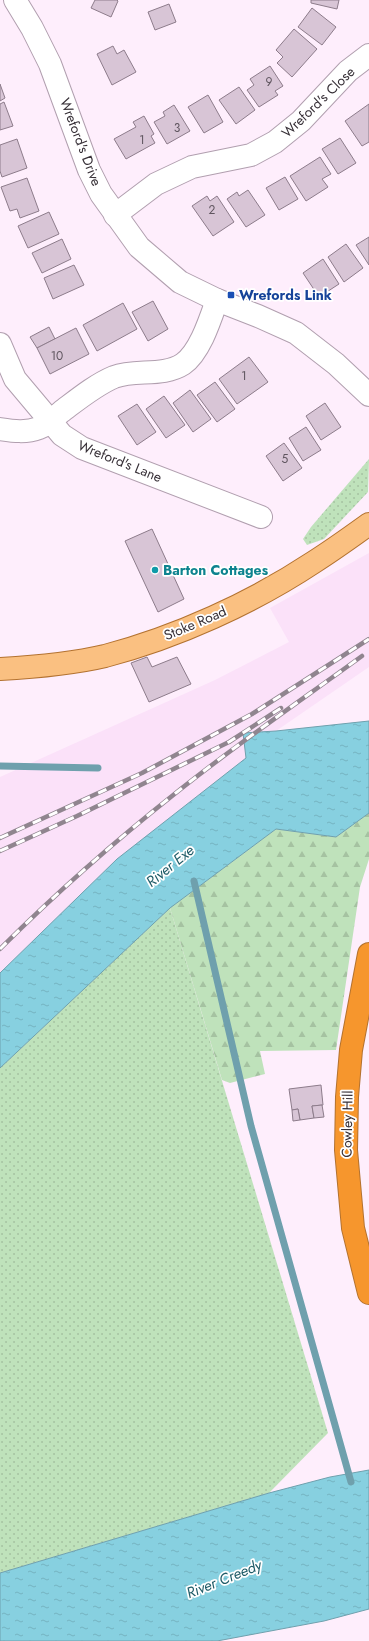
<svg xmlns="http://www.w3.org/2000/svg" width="369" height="1641" viewBox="0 0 369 1641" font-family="Jost,sans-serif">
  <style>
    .built { fill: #fbe1f9 }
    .grass { fill: url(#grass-dots) }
    .forest { fill: url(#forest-firs) }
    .water { fill: url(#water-ripples); stroke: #6fa0ad }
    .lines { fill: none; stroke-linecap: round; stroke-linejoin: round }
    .stream { stroke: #6fa0ad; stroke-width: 7 }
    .building { fill: #d8c5d6; stroke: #8d7c8b }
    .minor-casing { stroke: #b19faf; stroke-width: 24 }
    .major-casing { stroke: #b37230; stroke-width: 24 }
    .highway-casing { stroke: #b37230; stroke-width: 24 }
    .minor { stroke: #fff; stroke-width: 22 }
    .major { stroke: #fac081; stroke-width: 22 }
    .highway { stroke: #f6962d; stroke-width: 22 }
    .rail-casing { stroke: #90858f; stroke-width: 4.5 }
    .rail { stroke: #fff; stroke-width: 3; stroke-dasharray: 9; stroke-linecap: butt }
    .transit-dot { fill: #1a4fb4; stroke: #fff; stroke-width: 1.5 }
    .culture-dot { fill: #0f9aa8; stroke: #fff; stroke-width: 1.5 }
    .labels { text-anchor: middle; stroke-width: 3.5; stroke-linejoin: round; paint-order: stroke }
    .number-label { font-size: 12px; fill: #5f555f }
    .street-label { font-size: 14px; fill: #373037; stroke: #fff }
    .transit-label { font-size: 14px; font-weight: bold; fill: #164399; stroke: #fff; text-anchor: start }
    .culture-label { font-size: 14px; font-weight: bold; fill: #0d838f; stroke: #fff; text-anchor: start }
    .water-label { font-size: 15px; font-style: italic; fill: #1f5c68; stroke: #fff }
  </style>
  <defs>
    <pattern id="grass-dots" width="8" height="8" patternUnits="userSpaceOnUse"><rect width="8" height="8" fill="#bfe2bb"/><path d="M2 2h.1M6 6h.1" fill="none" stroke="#a5c2a1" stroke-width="1.8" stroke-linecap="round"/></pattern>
    <pattern id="forest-firs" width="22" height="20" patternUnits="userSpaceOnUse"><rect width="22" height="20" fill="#bfe2bb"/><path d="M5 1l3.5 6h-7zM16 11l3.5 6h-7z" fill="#a5c2a1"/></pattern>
    <pattern id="water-ripples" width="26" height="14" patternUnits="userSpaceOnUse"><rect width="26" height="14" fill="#87d0e0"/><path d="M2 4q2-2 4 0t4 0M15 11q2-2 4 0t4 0" fill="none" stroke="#75b3c1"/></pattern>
  </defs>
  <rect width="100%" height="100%" fill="#feeefc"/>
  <!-- built -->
  <path class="built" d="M 369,553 L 369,667 L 276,731 L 243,733 L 246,758 L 117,859 L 0,973 L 0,777 L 215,680 L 289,642 L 270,608 Z"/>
  <!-- grass -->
  <g class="grass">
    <path d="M 369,459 L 368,492 L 324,539 L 307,545 L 303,539 L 311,527 Z"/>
    <path d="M 170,908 L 328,1433 L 269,1493 L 0,1573 L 0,1068 Z"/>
  </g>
  <!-- forest -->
  <path class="forest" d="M 369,813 L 369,859 L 360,887 L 336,1050 L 260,1051 L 265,1074 L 230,1083 L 222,1080 L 170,908 L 276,829 L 336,837 Z"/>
  <!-- water -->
  <g class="water">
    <path d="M 369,721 L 369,813 L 336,837 L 276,829 L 170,908 L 0,1068 L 0,973 L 117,859 L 246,758 L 243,733 L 276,731 Z"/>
    <path d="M 369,1470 L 369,1609 L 324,1621 L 217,1641 L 0,1641 L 0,1573 L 269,1493 L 330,1477 Z"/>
  </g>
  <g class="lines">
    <!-- stream -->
    <g class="stream">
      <path d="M 0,766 L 98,768"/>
      <path d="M 194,881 L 251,1126 L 351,1482"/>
    </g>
  </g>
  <!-- building -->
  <g class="building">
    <path d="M 95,0 L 117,0 L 118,1 L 111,17 L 91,8 Z"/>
    <path d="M 311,0 L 339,0 L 337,9 L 311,3 Z"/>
    <path d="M 169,4 L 176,22 L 155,30 L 148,12 Z"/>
    <path d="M 312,8 L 336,27 L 322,45 L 298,27 Z"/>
    <path d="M 294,29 L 317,49 L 292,77 L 277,63 L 283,57 L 276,50 Z"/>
    <path d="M 113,46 L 117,54 L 124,50 L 136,72 L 112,85 L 97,54 Z"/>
    <path d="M 270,66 L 283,86 L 275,91 L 278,95 L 259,107 L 247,90 L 254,85 L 250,79 Z"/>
    <path d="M 0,84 L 5,98 L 0,101 Z"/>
    <path d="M 239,87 L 255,110 L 236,124 L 219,100 Z"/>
    <path d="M 208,95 L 223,122 L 204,133 L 188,107 Z"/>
    <path d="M 4,102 L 13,126 L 0,130 L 0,104 Z"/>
    <path d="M 369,104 L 369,142 L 362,146 L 345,121 Z"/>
    <path d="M 174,105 L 190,131 L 167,144 L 154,122 L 165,116 L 163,112 Z"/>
    <path d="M 144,116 L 154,134 L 151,136 L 155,143 L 126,159 L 114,139 L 136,127 L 133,122 Z"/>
    <path d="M 340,138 L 356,163 L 338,174 L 322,149 Z"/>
    <path d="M 17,139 L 27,168 L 2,177 L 0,171 L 0,145 Z"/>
    <path d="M 320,157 L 331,174 L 322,179 L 328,187 L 306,201 L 290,176 Z"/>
    <path d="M 285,177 L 298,199 L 279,210 L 266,188 Z"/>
    <path d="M 27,178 L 39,211 L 20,218 L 17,209 L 10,211 L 1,187 Z"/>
    <path d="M 248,190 L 265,215 L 246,227 L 227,199 L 237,192 L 239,196 Z"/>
    <path d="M 207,196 L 210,201 L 217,196 L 234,222 L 213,236 L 192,206 Z"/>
    <path d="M 49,212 L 59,234 L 28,248 L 18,226 Z"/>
    <path d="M 369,237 L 369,265 L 356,245 Z"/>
    <path d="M 62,239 L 71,259 L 42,273 L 32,253 Z"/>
    <path d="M 346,244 L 363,268 L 344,282 L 328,257 Z"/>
    <path d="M 323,259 L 339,284 L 319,297 L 303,273 Z"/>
    <path d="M 74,265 L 84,285 L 53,299 L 44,278 Z"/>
    <path d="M 153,301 L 168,329 L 148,341 L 132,312 Z"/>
    <path d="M 123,303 L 137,329 L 97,351 L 83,325 Z"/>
    <path d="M 49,327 L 55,339 L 37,348 L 30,337 Z"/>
    <path d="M 76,328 L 89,354 L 50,374 L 37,348 Z"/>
    <path d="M 249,357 L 268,382 L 237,404 L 219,379 Z"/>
    <path d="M 215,382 L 235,409 L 217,422 L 197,395 Z"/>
    <path d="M 190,390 L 211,419 L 193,432 L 173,403 Z"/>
    <path d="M 164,396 L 185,425 L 166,438 L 146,409 Z"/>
    <path d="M 325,403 L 341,427 L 321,440 L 306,416 Z"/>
    <path d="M 137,404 L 156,432 L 137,445 L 118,416 Z"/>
    <path d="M 306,427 L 321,450 L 303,461 L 289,438 Z"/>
    <path d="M 284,443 L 302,468 L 283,481 L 266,456 Z"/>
    <path d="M 152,529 L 184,599 L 158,612 L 125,541 Z"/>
    <path d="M 147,657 L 152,667 L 177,657 L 191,684 L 149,702 L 131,663 Z"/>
    <path d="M 321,1085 L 323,1105 L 312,1106 L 314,1118 L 300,1120 L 298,1109 L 292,1110 L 289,1089 Z"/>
    <path d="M 322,1105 L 324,1117 L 314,1118 L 312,1106 Z"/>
    <path d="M 298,1109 L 300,1120 L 293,1121 L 292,1110 Z"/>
  </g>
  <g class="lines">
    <defs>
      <g id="minor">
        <path d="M 15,0 L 32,28 L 50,64 L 89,170 L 101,194 L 139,247 L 180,282 L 217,300 L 258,316 L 296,333 L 336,364 L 369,395"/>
        <path d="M 115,215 L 156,184 L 192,167 L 251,155 L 275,142 L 301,121 L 348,71 L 369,55"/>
        <path d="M 0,344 L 15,379 L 62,435 L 82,448 L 261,517"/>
        <path d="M 0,429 C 13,431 26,433 39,428 C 48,425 54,418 61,412 C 77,400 95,385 114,377 C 136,369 163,377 183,364 C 200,352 210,320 217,300"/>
      </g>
      <path id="major" d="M 0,669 C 35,667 71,664 105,656 C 177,637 252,603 314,562 C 333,550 351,537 369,524"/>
      <path id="highway" d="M 369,954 L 351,1050 L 347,1097 L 346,1150 L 353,1228 L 369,1293"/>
    </defs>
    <!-- minor casing -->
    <use href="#minor" class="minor-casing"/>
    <!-- major casing -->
    <use href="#major" class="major-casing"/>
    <!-- highway casing -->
    <use href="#highway" class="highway-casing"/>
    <!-- minor -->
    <use href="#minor" class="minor"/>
    <!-- major -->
    <use href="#major" class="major"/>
    <!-- highway -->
    <use href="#highway" class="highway"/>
    <defs>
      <g id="rail">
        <path d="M 0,838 L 142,773 L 252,714 L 369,639"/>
        <path d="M 0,851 L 77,816 L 229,742 L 281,708"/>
        <path d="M 0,949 C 55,894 115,841 177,792 C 237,744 300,701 362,656"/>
      </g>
    </defs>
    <!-- rail casing -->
    <use href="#rail" class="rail-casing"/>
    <!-- rail -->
    <use href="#rail" class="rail"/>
  </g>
  <!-- markers -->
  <rect class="transit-dot" x="227" y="291" width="8" height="8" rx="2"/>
  <circle class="culture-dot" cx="155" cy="570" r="4"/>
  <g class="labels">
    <!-- number labels -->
    <g class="number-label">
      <text x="269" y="86">9</text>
      <text x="177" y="132">3</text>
      <text x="142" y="144">1</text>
      <text x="212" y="214">2</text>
      <text x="57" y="360">10</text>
      <text x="244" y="380">1</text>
      <text x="285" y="463">5</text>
    </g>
    <!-- street labels -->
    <g class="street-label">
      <text transform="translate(318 102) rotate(-44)" y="5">Wreford's Close</text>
      <text transform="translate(81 142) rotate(69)" y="5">Wreford's Drive</text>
      <text transform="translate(120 461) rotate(22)" y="5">Wreford's Lane</text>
      <text transform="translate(195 623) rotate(-23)" y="5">Stoke Road</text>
      <text transform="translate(347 1124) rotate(-89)" y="5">Cowley Hill</text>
    </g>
    <!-- transit labels -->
    <g class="transit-label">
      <text x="239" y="300">Wrefords Link</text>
    </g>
    <!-- culture labels -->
    <g class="culture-label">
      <text x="163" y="575">Barton Cottages</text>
    </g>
    <!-- water labels -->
    <g class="water-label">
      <text transform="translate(170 866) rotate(-39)" y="5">River Exe</text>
      <text transform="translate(224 1579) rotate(-22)" y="5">River Creedy</text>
    </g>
  </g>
</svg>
